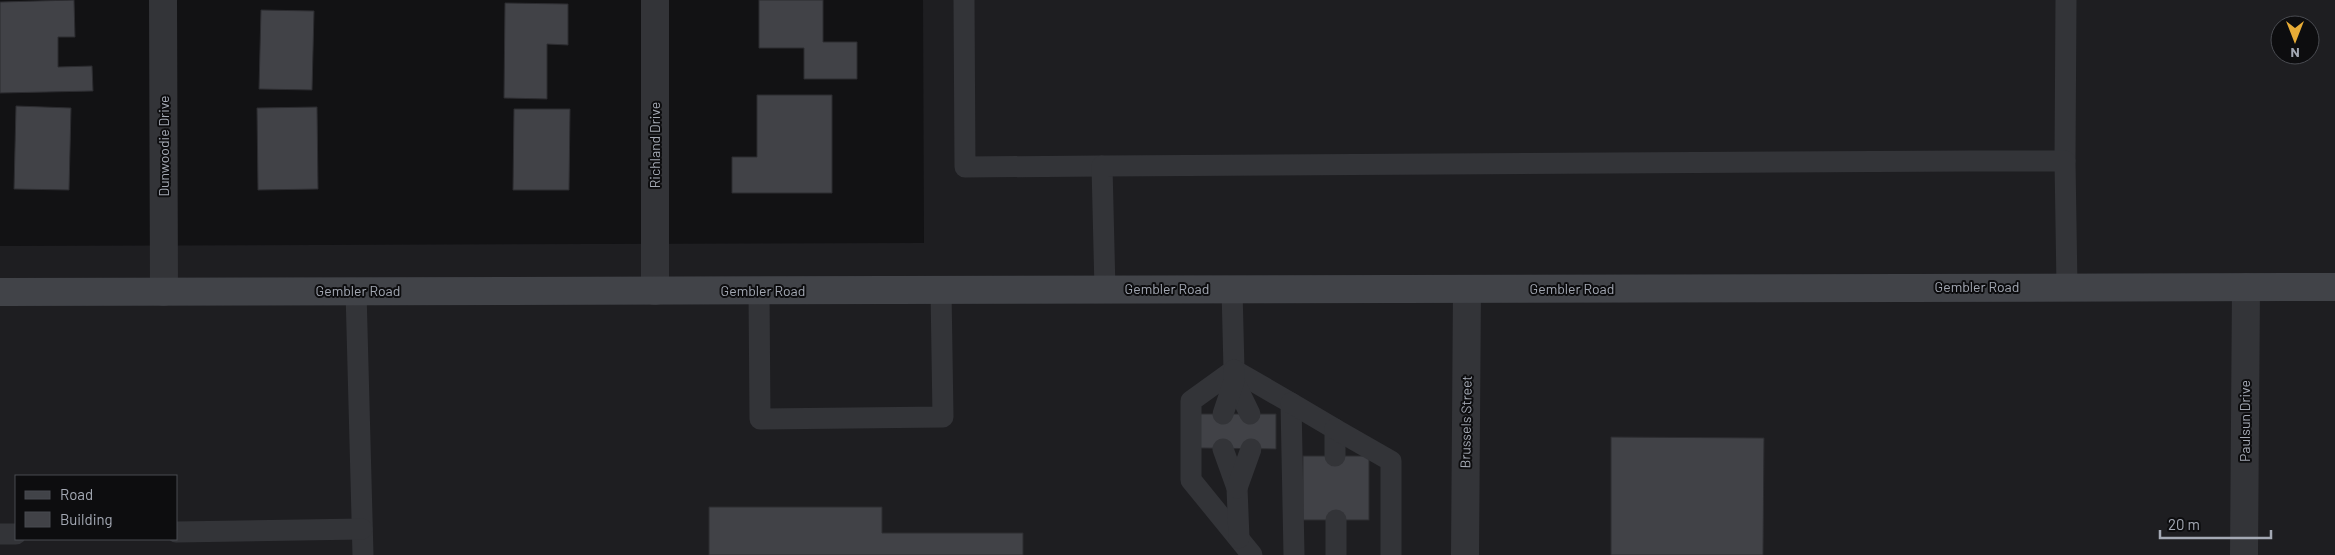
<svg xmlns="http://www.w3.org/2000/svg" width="2335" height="555" viewBox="0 0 2335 555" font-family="Barlow,sans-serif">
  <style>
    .built { fill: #1e1e21; fill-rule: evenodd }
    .building { fill: #414247; stroke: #2c2c30 }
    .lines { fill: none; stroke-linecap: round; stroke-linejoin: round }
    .lane { stroke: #333438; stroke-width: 21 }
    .street { stroke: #333438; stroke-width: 28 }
    .secondary { stroke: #414348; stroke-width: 28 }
    .labels { text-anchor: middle; stroke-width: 4; stroke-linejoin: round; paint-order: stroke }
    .street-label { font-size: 14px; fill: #a4a9b4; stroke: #0d0d0f }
  </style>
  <rect width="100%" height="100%" fill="#121214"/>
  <!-- built -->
  <path class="built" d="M 923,0 L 2335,0 L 2335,555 L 0,555 L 0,246 L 924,243 ZM 2280,25 L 2310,25 L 2310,55 L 2280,55 ZM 16,476 L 176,476 L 176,539 L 16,539 Z"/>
  <!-- building -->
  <g class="building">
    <path d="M 74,0 L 75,37 L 58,37 L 58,67 L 92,66 L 93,91 L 0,93 L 0,2 Z"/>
    <path d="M 759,0 L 823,0 L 823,42 L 857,42 L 857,79 L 804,79 L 804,48 L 759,48 Z"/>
    <path d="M 505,3 L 568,4 L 568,45 L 547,44 L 547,99 L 504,98 Z"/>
    <path d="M 261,10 L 314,11 L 312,90 L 259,89 Z"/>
    <path d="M 757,95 L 832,95 L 832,193 L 732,193 L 732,157 L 757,157 Z"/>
    <path d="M 16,106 L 71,108 L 69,190 L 14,189 Z"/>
    <path d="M 317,107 L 318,189 L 258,190 L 257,108 Z"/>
    <path d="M 514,109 L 570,109 L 569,190 L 513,190 Z"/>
    <path d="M 1199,414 L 1276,414 L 1276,449 L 1199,448 Z"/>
    <path d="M 1611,437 L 1764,438 L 1763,555 L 1611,555 Z"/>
    <rect x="1303" y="456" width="66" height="64"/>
    <path d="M 709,507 L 882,507 L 882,533 L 1023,533 L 1023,555 L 709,555 Z"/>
  </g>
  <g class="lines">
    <!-- lane -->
    <g class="lane">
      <path d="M 964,0 L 965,167 L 1102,166"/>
      <path d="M 2065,161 L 2066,0"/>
      <path d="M 1232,289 L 1234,370 L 1191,401 L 1191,480 L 1252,555"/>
      <path d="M 1105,290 L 1102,166 L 1970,161 L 2065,161 L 2067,287"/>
      <path d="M 356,291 L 363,555"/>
      <path d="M 759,291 L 760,419 L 943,417 L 941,290"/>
      <path d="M 1234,370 L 1291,403 L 1294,555"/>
      <path d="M 1234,381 L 1250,414"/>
      <path d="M 1291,403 L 1335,429 L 1335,456"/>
      <path d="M 1223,414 L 1234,381 L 1234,370"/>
      <path d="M 1335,429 L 1391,461 L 1391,555"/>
      <path d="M 1223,449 L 1237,488 L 1239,538"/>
      <path d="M 1237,488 L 1251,449"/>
      <path d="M 1336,520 L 1336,555"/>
      <path d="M 176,532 L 362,529"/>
      <path d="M 0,534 L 16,534"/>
    </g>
    <!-- street -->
    <g class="street">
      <path d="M 163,0 L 164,292"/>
      <path d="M 655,291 L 655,0"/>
      <path d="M 1465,555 L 1467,289"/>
      <path d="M 2244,555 L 2246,287"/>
    </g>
    <!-- secondary -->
    <path class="secondary" d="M 0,292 L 2335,287"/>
  </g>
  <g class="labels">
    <!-- street labels -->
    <g class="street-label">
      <text transform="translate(655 145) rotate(-90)" y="5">Richland Drive</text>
      <text transform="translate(164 146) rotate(-90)" y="5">Dunwoodie Drive</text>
      <text x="1977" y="292">Gembler Road</text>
      <text x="1167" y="294">Gembler Road</text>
      <text x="1572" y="294">Gembler Road</text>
      <text x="358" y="296">Gembler Road</text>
      <text x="763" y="296">Gembler Road</text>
      <text transform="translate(2245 421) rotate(-90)" y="5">Paulsun Drive</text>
      <text transform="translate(1466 422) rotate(-89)" y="5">Brussels Street</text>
    </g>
  </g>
  <!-- legend -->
  <rect x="15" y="475" width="162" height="65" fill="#0d0d0f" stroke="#494b51"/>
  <rect x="25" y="491" width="25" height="8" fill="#414348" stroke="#494b51"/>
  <text x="60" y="500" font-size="15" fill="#a4a9b4">Road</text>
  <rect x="25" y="512" width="25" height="15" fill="#414247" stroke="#494b51"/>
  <text x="60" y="525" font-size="15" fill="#a4a9b4">Building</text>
  <!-- north arrow -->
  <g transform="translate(2295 40) rotate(180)"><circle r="24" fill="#0d0d0f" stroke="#494b51"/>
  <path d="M0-4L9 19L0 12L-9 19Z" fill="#e8ac36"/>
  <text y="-8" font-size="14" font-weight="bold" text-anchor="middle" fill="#a4a9b4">N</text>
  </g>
  <!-- scale -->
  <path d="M2160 530v8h111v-8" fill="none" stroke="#a4a9b4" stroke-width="2.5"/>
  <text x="2168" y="530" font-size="15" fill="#a4a9b4" stroke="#0d0d0f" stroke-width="4" paint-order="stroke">20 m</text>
</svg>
